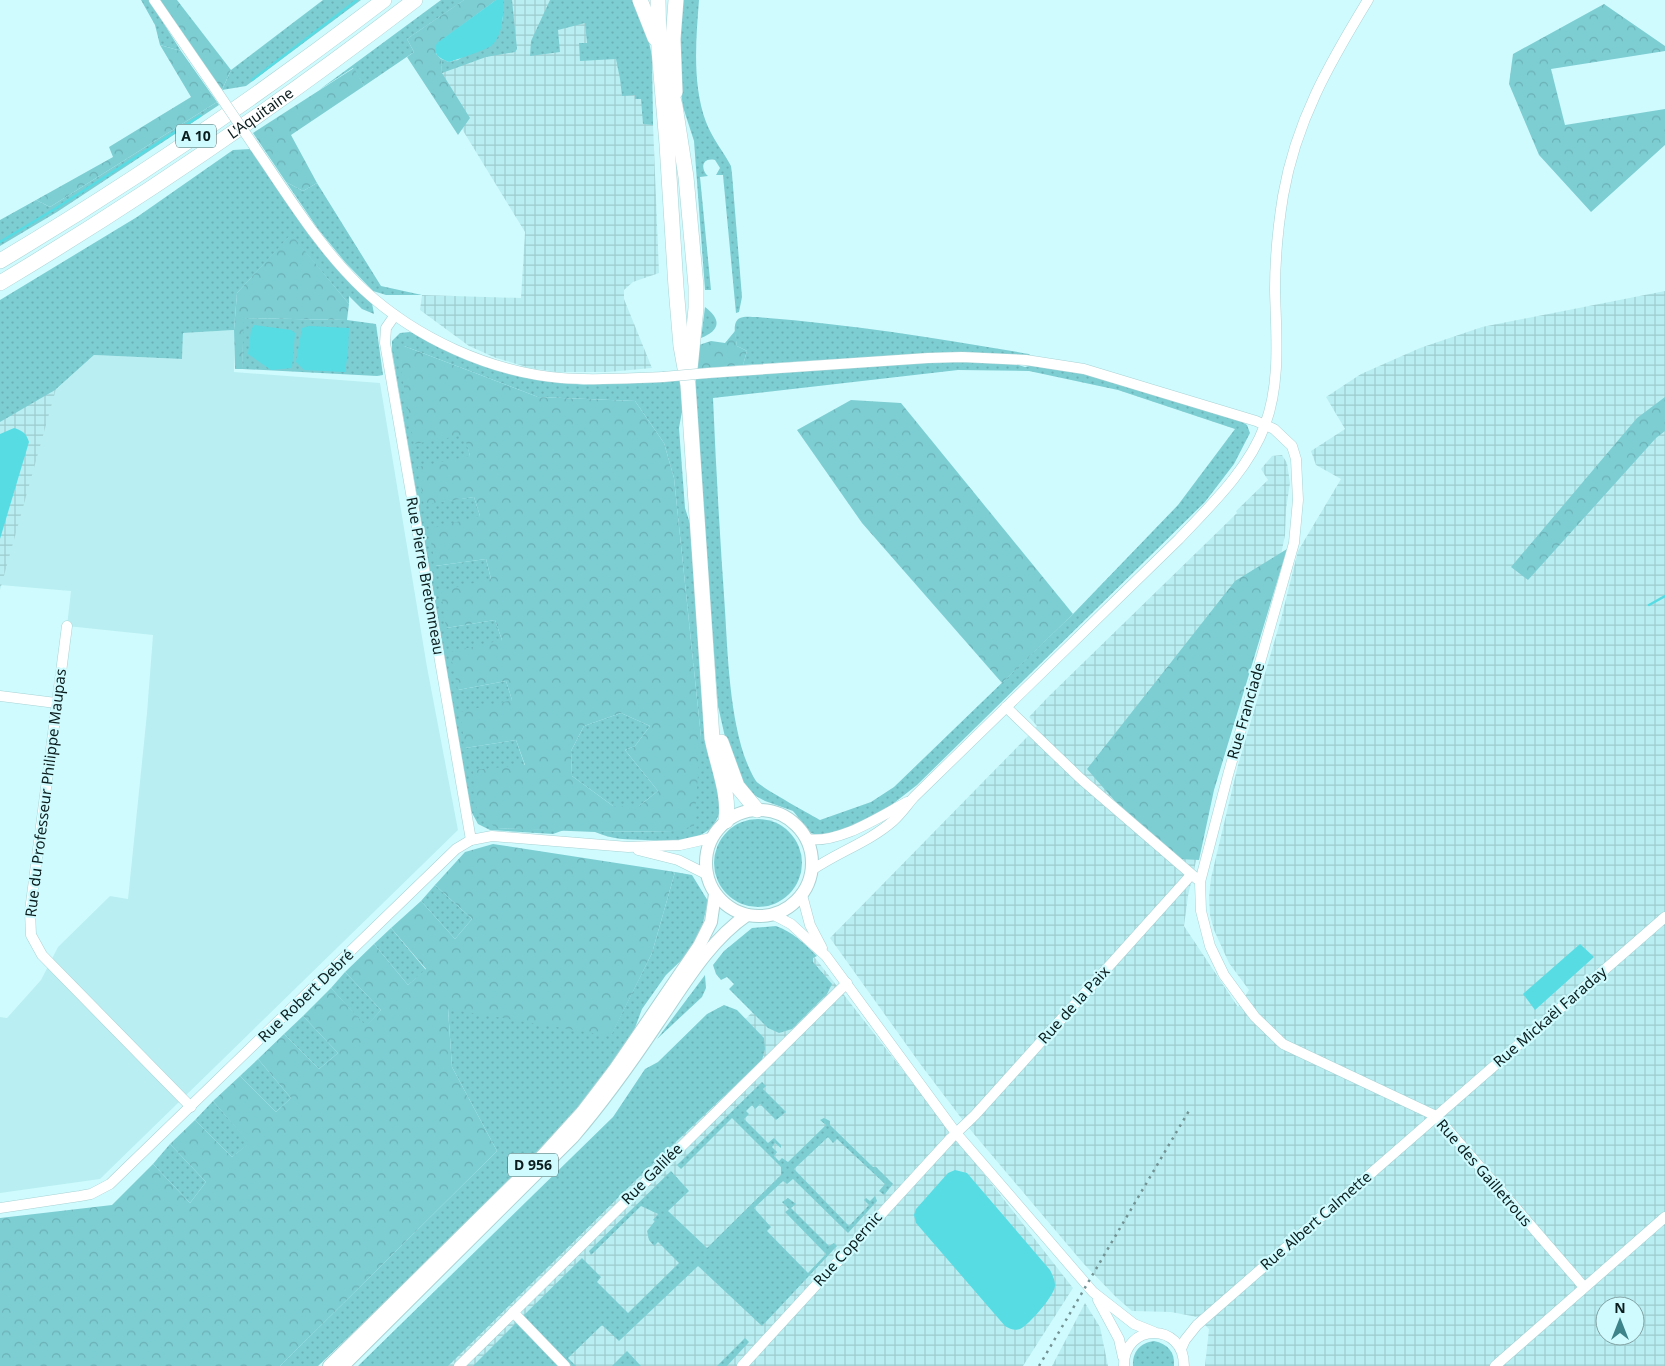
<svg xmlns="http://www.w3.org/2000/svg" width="1665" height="1366" viewBox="0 0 1665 1366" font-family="'Noto Sans',sans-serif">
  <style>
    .built { fill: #b9eff2 }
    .industrial { fill: url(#industrial-grid); fill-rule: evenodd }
    .grass { fill: url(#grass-dots); fill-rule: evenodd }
    .forest { fill: url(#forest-crowns); fill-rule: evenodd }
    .water { fill: #57dce4 }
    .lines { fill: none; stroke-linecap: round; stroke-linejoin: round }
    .stream { stroke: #57dce4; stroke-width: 2.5 }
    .minor-casing { stroke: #a8d3d5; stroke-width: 11 }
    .major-casing { stroke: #a8d3d5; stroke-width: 14 }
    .highway-casing { stroke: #a8d3d5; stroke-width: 16 }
    .minor { stroke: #fff; stroke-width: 10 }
    .major { stroke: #fff; stroke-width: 12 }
    .highway { stroke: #fff; stroke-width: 15 }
    .rail { stroke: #739294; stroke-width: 2.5; stroke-dasharray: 2.5 5; stroke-linecap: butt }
    .minor-bridge-casing { stroke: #a8d3d5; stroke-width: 11; stroke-linecap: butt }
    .minor-bridge { stroke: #fff; stroke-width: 10 }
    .labels { text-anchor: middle; stroke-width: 4.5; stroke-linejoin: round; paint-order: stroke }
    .shield { fill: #d0fbfe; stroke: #476061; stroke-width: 1 }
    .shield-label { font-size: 14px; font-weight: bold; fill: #0c1d1e }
    .street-label { font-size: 15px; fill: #0c1d1e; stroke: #d0fbfe }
  </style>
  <defs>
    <pattern id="industrial-grid" width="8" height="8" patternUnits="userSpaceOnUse" patternTransform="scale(1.25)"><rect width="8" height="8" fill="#b9eff2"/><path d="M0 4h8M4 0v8" fill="none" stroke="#9ecccf"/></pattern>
    <pattern id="grass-dots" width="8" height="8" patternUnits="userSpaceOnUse" patternTransform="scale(1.25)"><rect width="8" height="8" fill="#7dced3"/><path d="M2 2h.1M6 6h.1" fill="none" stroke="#6bb0b5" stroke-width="1.8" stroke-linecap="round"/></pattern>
    <pattern id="forest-crowns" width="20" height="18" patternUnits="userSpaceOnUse" patternTransform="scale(1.25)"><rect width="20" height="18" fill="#7dced3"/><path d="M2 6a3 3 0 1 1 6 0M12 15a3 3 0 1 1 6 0" fill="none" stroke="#6bb0b5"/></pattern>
  </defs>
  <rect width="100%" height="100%" fill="#d0fbfe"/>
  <!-- built -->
  <path class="built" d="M 234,330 L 234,372 L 380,383 L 427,667 L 458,830 L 100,1179 L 0,1193 L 0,1017 L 7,1018 L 41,980 L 58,947 L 110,896 L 128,899 L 147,713 L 153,635 L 67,626 L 71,591 L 0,585 L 55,390 L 94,355 L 182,359 L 183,333 Z"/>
  <!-- industrial -->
  <g class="industrial">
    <path d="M 462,0 L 617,0 L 650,49 L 659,273 L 633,282 L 624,290 L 624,299 L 652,368 L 608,372 L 557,372 L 530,368 L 496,358 L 469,346 L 420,310 L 422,295 L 521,298 L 525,232 L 407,39 Z"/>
    <path d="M 1665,291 L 1665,1366 L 1205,1366 L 1209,1329 L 1197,1317 L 1171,1312 L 1132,1311 L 1116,1297 L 1083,1263 L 968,1127 L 921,1065 L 830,938 L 1029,735 L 1037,726 L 1029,717 L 1048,697 L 1237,513 L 1236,511 L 1268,480 L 1261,469 L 1272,456 L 1282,455 L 1287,463 L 1290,483 L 1286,509 L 1285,535 L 1279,565 L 1208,809 L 1188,896 L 1184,926 L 1238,1007 L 1249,990 L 1229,963 L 1214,930 L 1210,915 L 1209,897 L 1211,878 L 1238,765 L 1281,619 L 1298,551 L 1341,479 L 1316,465 L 1311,451 L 1345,429 L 1326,397 L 1361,374 L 1420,348 L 1482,327 ZM 1605,1306 L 1635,1306 L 1635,1336 L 1605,1336 Z"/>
    <path d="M 0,317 L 71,335 L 0,590 Z"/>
    <path d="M 812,954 L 1073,1288 L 1023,1366 L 389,1366 Z"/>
    <path d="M 1085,1303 L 1100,1327 L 1108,1366 L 1052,1366 Z"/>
  </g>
  <!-- grass -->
  <g class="grass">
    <path d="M 141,0 L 149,0 L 181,51 L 160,45 L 155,25 Z"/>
    <path d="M 323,0 L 361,0 L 246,86 L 222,90 L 231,70 Z"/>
    <path d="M 441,0 L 464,0 L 407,39 L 414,52 L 364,86 L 353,68 L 319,90 Z"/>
    <path d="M 503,0 L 512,0 L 517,49 L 515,52 L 486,57 L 442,73 L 441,59 L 449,62 L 458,60 L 499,33 L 503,18 Z"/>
    <path d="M 550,0 L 634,0 L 646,28 L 652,56 L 653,125 L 643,124 L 641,99 L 635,99 L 635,95 L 622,96 L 620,79 L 616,59 L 580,61 L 579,43 L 587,43 L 585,23 L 558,30 L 560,52 L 530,56 L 531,41 Z"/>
    <path d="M 682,0 L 699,0 C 696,40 692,84 706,122 C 712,138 723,151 731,166 L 732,174 L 742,297 L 739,312 L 736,313 L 723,175 L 716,175 L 720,168 L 715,160 C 702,157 700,169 708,176 L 700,177 L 711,290 L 705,290 L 694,141 L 683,107 L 679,77 Z"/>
    <path d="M 217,102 L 219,105 L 57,212 L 0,246 L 0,220 L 36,200 L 50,207 Z"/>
    <path d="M 250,149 L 291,208 L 349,281 L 372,303 L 374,314 L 362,309 L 349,296 L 349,304 L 291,235 L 237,293 L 234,330 L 183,333 L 182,359 L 94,355 L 55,390 L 0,422 L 0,300 L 137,217 L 233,150 Z"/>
    <path d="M 286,182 L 303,191 L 317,183 L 381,286 L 422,295 L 386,295 L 373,291 L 345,262 L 318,229 Z"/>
    <path d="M 705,307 C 721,319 721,330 701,338 Z"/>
    <path d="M 756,317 C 848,324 938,338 1029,354 L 1031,356 L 855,358 L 743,365 L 747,351 L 737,346 C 736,339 731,322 740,318 C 744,316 752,317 756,317 Z"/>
    <path d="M 243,318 L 347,320 L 376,324 L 383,375 L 377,376 L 242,369 Z"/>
    <path d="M 410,332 L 535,378 L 584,385 L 681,380 L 683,406 L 679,428 L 685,508 L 693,533 L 721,806 C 714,845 677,841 645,840 C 626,839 613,840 595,832 L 675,831 L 701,737 L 674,478 L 664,443 L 635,401 L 538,397 L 404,346 L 465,435 L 470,456 L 424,504 L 474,497 L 480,516 L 435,566 L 486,559 L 491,579 L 446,628 L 495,620 L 502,640 L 458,690 L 506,681 L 512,700 L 465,748 L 516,740 L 525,766 L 496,828 L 564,830 L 553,834 L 490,830 L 478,824 L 471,811 L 392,351 L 392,341 L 400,333 Z"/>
    <path d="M 940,361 L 1015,364 L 1025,367 L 1034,365 L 1069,369 L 1239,420 L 1247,425 L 1250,433 L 1234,464 L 1205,502 L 917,785 L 894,803 L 875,816 L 840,832 L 823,837 L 811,833 L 793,811 L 765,801 L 754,795 L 745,786 L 725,737 L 718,706 L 695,403 L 696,379 ZM 958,370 L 1029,371 L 1118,390 L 1235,429 L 1178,505 L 1073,614 L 894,787 L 871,802 L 820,820 C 810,814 760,787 756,781 C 730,740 728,658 725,610 C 720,539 716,469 713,398 Z"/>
    <path d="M 621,713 L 650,726 L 635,746 L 625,750 L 658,791 L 639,806 L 613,806 L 572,776 L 571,751 L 584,726 Z"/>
    <circle cx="758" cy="863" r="44"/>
    <path d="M 675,872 L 692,875 L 708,901 L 703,923 L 691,951 L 666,975 L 642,1009 L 632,1036 L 568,1120 L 444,1246 L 318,1366 L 280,1366 L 497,1151 L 452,1067 L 448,1008 L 611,1035 L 652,953 Z"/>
    <path d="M 435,885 L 472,919 L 455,939 L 421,901 Z"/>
    <path d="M 776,926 C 793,932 804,943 817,956 L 813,958 L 813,962 L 832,984 L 827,994 L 792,1029 L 779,1033 L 768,1028 L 729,989 L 734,984 L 727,977 L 721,980 L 716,974 L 713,965 L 724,951 L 752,928 Z"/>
    <path d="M 391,928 L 426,970 L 408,985 L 374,944 Z"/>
    <path d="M 345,972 L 381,1010 L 366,1027 L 331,988 Z"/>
    <path d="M 705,975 L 706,988 L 702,997 L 657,1039 Z"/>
    <path d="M 724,1005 L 737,1010 L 764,1038 L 765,1049 L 762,1060 L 638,1178 L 448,1366 L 358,1366 L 613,1117 L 645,1069 L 658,1062 L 707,1014 Z"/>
    <path d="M 303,1016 L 338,1053 L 319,1069 L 284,1034 Z"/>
    <path d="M 258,1059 L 291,1098 L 276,1112 L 240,1076 Z"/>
    <path d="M 762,1082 L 766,1086 L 763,1089 L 786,1112 L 776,1120 L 760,1104 L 755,1109 L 752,1105 L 746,1111 L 749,1114 L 744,1119 L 768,1143 L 774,1138 L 781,1145 L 781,1148 L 775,1143 L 772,1147 L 777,1152 L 774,1156 L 779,1161 L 782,1158 L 788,1162 L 826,1125 L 820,1120 L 824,1118 L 830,1121 L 830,1125 L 873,1167 L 876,1167 L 893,1184 L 884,1195 L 879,1191 L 885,1184 L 837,1139 L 833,1143 L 828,1137 L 794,1169 L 849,1226 L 869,1205 L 864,1200 L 866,1198 L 870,1201 L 875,1196 L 877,1201 L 848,1233 L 793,1179 L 787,1184 L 783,1181 L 754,1208 L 771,1227 L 767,1231 L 808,1273 L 826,1254 L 785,1212 L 789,1209 L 782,1202 L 788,1198 L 796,1204 L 791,1208 L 829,1246 L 834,1243 L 837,1246 L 762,1326 L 698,1266 L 619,1341 L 602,1325 L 568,1358 L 576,1366 L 572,1366 L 523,1316 L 582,1258 L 601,1277 L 597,1282 L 628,1313 L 679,1263 L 658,1242 L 654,1246 L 649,1240 L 647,1231 L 655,1221 L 653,1220 L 658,1214 L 641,1206 L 591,1255 L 589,1251 L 671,1171 L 689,1191 L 668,1211 L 707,1248 L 781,1175 L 781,1167 L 732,1118 L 681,1169 L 677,1165 Z"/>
    <path d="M 213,1101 L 250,1143 L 232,1157 L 195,1120 Z"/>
    <path d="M 170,1144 L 206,1182 L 190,1203 L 153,1164 Z"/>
    <path d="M 516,1323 L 559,1366 L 473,1366 Z"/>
    <path d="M 745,1338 L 749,1342 L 727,1366 L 717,1366 Z"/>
    <path d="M 1154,1341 C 1168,1344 1175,1352 1174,1366 L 1133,1366 C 1132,1352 1140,1343 1154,1341 Z"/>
    <path d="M 627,1351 L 641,1366 L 612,1366 Z"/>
  </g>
  <!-- forest -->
  <g class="forest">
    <path d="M 160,0 L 177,0 L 231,70 L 222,90 Z"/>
    <path d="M 464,0 L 496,0 L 438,43 L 436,54 L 441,59 L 442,73 L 470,118 L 458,135 L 407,57 L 414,52 L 407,39 Z"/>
    <path d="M 1604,4 L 1665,46 L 1665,51 L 1551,69 L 1565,125 L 1665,109 L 1665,145 L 1591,212 L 1539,155 L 1509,84 L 1513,54 Z"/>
    <path d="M 160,45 L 181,51 L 217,102 L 50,207 L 36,200 L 113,157 L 109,147 L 191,97 Z"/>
    <path d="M 354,68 L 364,86 L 291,135 L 317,183 L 303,191 L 286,182 L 253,133 Z"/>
    <path d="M 291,234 L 349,304 L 347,320 L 244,318 L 242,369 L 235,369 L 234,330 L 237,293 Z"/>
    <path d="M 735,331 L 737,346 L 747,351 L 743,365 L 696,369 L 699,345 L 711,341 L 725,343 Z"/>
    <path d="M 404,346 L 538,397 L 635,401 L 664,443 L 674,478 L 701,737 L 694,826 L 675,831 L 595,832 L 496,828 L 477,812 L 473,770 L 525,765 L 516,740 L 465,748 L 460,712 L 512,700 L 506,681 L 458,690 L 450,652 L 502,640 L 495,620 L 446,628 L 441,591 L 491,579 L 486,559 L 435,566 L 429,529 L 480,516 L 474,497 L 424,505 L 418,467 L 470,456 L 464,435 L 414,444 L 398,352 ZM 621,713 L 650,726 L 635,746 L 625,750 L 658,791 L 639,806 L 613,806 L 572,776 L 571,751 L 584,726 Z"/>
    <path d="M 1665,397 L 1665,431 L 1656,438 L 1528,580 L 1511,567 L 1637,418 Z"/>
    <path d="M 851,400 L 901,403 L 1073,614 L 1002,683 L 862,523 L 797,430 Z"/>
    <path d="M 1287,549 L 1214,790 L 1199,860 L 1178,859 L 1114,800 L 1087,769 L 1235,581 Z"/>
    <path d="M 493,844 L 675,872 L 652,953 L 611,1036 L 448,1009 L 452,1067 L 497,1151 L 280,1366 L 0,1366 L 0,1218 L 112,1205 L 153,1164 L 190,1203 L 206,1182 L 170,1144 L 195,1120 L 232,1157 L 249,1143 L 213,1101 L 240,1076 L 276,1112 L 291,1098 L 258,1059 L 284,1034 L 319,1069 L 338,1053 L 303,1016 L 331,988 L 366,1026 L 381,1010 L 345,972 L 374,944 L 408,985 L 426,969 L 391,928 L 421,901 L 455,939 L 472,919 L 435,885 L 465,852 Z"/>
  </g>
  <!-- water -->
  <g class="water">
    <path d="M 496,0 L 503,0 C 504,14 503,36 491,46 C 483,51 458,59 449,62 C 439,58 432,54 437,43 Z"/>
    <path d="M 254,325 L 291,330 L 295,333 L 292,368 L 271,370 L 248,354 L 251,330 Z"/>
    <path d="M 309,326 L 349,328 L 348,352 L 345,372 L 304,370 L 296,362 L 302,328 Z"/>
    <path d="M 14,428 C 23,431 26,433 29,442 L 0,539 L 0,434 Z"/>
    <path d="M 1580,944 L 1594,957 L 1535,1010 L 1523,994 Z"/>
    <path d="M 955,1170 L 967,1173 L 1050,1270 C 1052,1274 1055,1280 1055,1285 C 1056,1294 1029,1325 1020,1329 C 1015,1331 1010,1329 1005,1326 L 916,1223 L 914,1215 L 916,1209 L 948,1173 Z"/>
  </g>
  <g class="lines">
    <!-- stream -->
    <g class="stream">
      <path d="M 252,80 L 357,0"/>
      <path d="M 0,242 L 58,207 L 200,116"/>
      <path d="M 1649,605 L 1665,596"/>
    </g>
    <defs>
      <g id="minor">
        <path d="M 154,0 L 218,93"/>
        <path d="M 254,146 C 288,195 320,249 364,290 C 416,338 490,372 561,378 C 595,381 630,378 663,377"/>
        <path d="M 395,315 L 386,328 L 385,343 L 471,840"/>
        <path d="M 708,373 L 928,358 L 962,357 L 1026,360 L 1084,369 L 1256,421 L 1274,429 L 1292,446 L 1296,459 L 1298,500 L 1294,543 L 1228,775 L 1200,882 L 1201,911 L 1210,946 L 1224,975 L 1243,1001 L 1255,1017 L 1283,1044 L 1436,1116 L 1584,1287"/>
        <path d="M 67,626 L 30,911 L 31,935 L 42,955 L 191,1107"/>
        <path d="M 0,696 L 56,703"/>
        <path d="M 1006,707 L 1081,779 L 1197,879"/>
        <path d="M 806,839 C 839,844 879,817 907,802"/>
        <path d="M 638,850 L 678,860 L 706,874"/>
        <path d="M 812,870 C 838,852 869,842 893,821 C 901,814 907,805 914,797 L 1179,539 C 1211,505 1249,469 1265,425 C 1281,382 1276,334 1275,290 C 1275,258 1278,227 1283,196 C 1296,121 1329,64 1368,0"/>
        <path d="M 802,895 L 810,925 L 822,948"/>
        <path d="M 774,915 L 791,924 L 826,956 L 956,1133 L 1093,1292 L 1134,1324 L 1154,1332"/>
        <path d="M 0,1208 L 80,1196 L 91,1194 L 110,1184 L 456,849 L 471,840 L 492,836 L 628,847 L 680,845 L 711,838"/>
        <path d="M 1098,1300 L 1119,1339 L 1123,1357"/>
        <path d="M 513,1312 L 565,1366"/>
        <path d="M 1181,1349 L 1185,1340 L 1197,1325 L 1665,917"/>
        <path d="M 459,1366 L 847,983"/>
        <path d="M 742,1366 L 951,1138 L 975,1115 L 1191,875"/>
        <path d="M 1124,1366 C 1123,1323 1184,1321 1184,1366"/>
        <path d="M 1495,1366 L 1665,1217"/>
      </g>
      <g id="major">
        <circle cx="759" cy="863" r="53"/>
        <path d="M 329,1366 L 542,1156 L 583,1111 L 615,1069 L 699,946 L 711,922 L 715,894"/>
        <path d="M 343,1366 L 573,1137 C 604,1101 631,1063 657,1024 C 684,985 708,942 747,915"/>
      </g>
      <g id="highway">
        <path d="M 640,0 L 655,38"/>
        <path d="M 658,0 L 659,50 L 667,144 L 676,287 L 681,346 L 688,385 L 712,738 C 717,764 730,794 726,821"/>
        <path d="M 669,82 L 675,106 L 686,177 L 696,286 L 696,308 L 690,369"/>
        <path d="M 675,92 L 673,39 L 676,0"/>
        <path d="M 0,261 C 133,182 261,94 384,0"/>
        <path id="s1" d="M 0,283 C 144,197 282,102 415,0"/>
        <path d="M 721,742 L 737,786 L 757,810"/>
      </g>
    </defs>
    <!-- minor casing -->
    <use href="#minor" class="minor-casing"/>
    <!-- major casing -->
    <use href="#major" class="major-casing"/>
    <!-- highway casing -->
    <use href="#highway" class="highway-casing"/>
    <!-- minor -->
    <use href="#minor" class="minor"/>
    <!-- major -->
    <use href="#major" class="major"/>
    <!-- highway -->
    <use href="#highway" class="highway"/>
    <!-- rail -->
    <path class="rail" d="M 1039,1366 L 1190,1109"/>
    <defs>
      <g id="minor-bridge">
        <path d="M 218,93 L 254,146"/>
        <path d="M 663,377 L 708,373"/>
      </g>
    </defs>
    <!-- minor-bridge casing -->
    <use href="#minor-bridge" class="minor-bridge-casing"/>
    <!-- minor-bridge -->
    <use href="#minor-bridge" class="minor-bridge"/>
  </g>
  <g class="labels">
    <!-- shield labels -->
    <g class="shield">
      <rect x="176" y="124.5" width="40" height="23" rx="4"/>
      <rect x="508" y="1153.5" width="50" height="23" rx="4"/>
    </g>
    <g class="shield-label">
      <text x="196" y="141">A 10</text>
      <text x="533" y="1170">D 956</text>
    </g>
    <!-- street labels -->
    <g class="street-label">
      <text dy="5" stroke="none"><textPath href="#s1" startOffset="311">L'Aquitaine</textPath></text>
      <text transform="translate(425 576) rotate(80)" y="5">Rue Pierre Bretonneau</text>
      <text transform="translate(1246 711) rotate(-74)" y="5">Rue Franciade</text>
      <text transform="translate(46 793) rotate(-83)" y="5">Rue du Professeur Philippe Maupas</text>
      <text transform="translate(306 996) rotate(-44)" y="5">Rue Robert Debré</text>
      <text transform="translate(1074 1005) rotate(-48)" y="5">Rue de la Paix</text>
      <text transform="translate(1550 1017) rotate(-41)" y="5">Rue Mickaël Faraday</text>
      <text transform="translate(1484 1173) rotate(49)" y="5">Rue des Gailletrous</text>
      <text transform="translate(652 1174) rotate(-45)" y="5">Rue Galilée</text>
      <text transform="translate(1316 1221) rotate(-41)" y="5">Rue Albert Calmette</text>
      <text transform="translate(848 1249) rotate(-48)" y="5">Rue Copernic</text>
    </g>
  </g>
  <!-- north arrow -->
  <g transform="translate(1620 1321)"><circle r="24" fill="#d0fbfe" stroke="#82a2a4"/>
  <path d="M0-4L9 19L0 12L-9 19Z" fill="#3c8489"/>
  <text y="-8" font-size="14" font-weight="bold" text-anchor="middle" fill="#0c1d1e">N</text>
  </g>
</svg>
